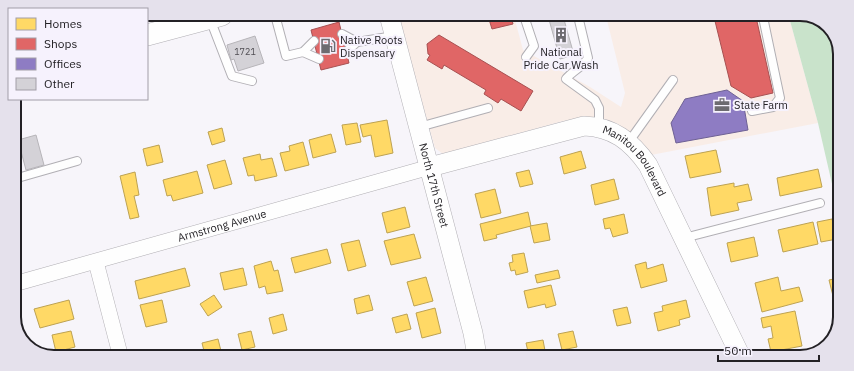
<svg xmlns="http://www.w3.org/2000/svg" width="854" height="371" viewBox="0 0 854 371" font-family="'IBM Plex Sans',sans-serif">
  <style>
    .commercial { fill: #f9ede7 }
    .green { fill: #c9e3cb }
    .homes { fill: #ffd966; stroke: #bda252 }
    .shops { fill: #e06666; stroke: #a75152 }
    .offices { fill: #8e7cc3; stroke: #6e6194 }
    .building { fill: #d4d2d7; stroke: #b7b5b9 }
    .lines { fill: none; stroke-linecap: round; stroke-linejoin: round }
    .service-casing { stroke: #b1afb4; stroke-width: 10 }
    .minor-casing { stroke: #b1afb4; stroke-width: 16 }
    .tertiary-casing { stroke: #b1afb4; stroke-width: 20 }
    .secondary-casing { stroke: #b1afb4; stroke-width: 22 }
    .service { stroke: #fefefe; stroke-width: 8 }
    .minor { stroke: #fefefe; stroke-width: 15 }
    .tertiary { stroke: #fefefe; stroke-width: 19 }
    .secondary { stroke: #fefefe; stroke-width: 21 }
    .labels { text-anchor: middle; stroke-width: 4; stroke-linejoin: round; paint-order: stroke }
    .number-label { font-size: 9px; fill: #4f4d52 }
    .poi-label { font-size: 11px; fill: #232125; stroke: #f6f2fd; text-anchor: start }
    .street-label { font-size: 11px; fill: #232125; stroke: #f6f2fd }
    .rim { fill: none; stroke: #232125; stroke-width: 2 }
  </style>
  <rect width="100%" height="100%" fill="#f7f5fa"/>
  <!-- commercial -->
  <path class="commercial" d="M 401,15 L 514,16 L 523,50 L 590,87 L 621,107 L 625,93 L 606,16 L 789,17 L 818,123 L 651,155 L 640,140 L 616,123 L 584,118 L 563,121 L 443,154 L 435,148 L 400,24 Z"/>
  <!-- green -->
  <path class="green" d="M 789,17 L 815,17 L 832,30 L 840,51 L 838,210 L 818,123 Z"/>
  <!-- homes -->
  <g class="homes">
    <path d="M 387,120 L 393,153 L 375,157 L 371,135 L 363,137 L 360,125 Z"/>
    <path d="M 357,123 L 361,142 L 346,145 L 342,125 Z"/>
    <path d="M 222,128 L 225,141 L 212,145 L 208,132 Z"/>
    <path d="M 331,134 L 336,152 L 313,158 L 309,140 Z"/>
    <path d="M 303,142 L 309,165 L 285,171 L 280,153 L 290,151 L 289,146 Z"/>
    <path d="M 159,145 L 163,162 L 147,166 L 143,149 Z"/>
    <path d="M 716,150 L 721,172 L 690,178 L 685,156 Z"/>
    <path d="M 581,151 L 586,168 L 564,174 L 560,157 Z"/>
    <path d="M 260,154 L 261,160 L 272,158 L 277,176 L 255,181 L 254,175 L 248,176 L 243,158 Z"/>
    <path d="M 225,160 L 232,184 L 214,189 L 207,165 Z"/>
    <path d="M 818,169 L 822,187 L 780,196 L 777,178 Z"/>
    <path d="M 529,170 L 533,184 L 520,187 L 516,173 Z"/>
    <path d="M 197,171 L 203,193 L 173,201 L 171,195 L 167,196 L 163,180 Z"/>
    <path d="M 135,172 L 139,195 L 134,196 L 139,217 L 130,219 L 120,176 Z"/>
    <path d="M 614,179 L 619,199 L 595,205 L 591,185 Z"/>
    <path d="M 734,183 L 734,187 L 748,184 L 752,200 L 737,203 L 739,210 L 711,216 L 707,188 Z"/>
    <path d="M 495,189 L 501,213 L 481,218 L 475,194 Z"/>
    <path d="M 405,207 L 410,227 L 387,233 L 382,213 Z"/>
    <path d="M 528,212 L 531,226 L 496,235 L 497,238 L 484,241 L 480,224 Z"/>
    <path d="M 624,214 L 628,233 L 613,237 L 610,228 L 605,229 L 603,219 Z"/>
    <path d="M 832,219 L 837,239 L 821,242 L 817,222 Z"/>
    <path d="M 813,222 L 818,244 L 783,252 L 778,230 Z"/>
    <path d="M 547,223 L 550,240 L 534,243 L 530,226 Z"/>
    <path d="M 414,234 L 421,258 L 391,265 L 384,241 Z"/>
    <path d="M 754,237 L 758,256 L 731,262 L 727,243 Z"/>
    <path d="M 359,240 L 366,266 L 348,271 L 341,244 Z"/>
    <path d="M 327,249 L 331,263 L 295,273 L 291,258 Z"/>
    <path d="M 524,253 L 528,272 L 516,275 L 515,270 L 511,271 L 509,263 L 513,262 L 512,255 Z"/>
    <path d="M 271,261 L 274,271 L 278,270 L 283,291 L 267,294 L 265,286 L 259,288 L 254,266 Z"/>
    <path d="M 646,262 L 647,269 L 663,264 L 667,281 L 641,288 L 635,265 Z"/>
    <path d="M 185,268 L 190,286 L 139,299 L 135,281 Z"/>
    <path d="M 243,268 L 247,285 L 224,290 L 220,273 Z"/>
    <path d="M 558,270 L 560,278 L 537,283 L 535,275 Z"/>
    <path d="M 426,277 L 433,301 L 414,306 L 407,282 Z"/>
    <path d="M 778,277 L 781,291 L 799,287 L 803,301 L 762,312 L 755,283 Z"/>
    <path d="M 838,278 L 837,295 L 833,296 L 829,280 Z"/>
    <path d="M 551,285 L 556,305 L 546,308 L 545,304 L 528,308 L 524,291 Z"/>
    <path d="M 214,295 L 222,307 L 208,316 L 200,304 Z"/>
    <path d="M 369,295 L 373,310 L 357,314 L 354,299 Z"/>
    <path d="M 69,300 L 74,319 L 40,328 L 34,309 Z"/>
    <path d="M 162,300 L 167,322 L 146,327 L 140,305 Z"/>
    <path d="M 686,300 L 690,317 L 679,320 L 680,325 L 658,331 L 654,313 L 663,311 L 662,306 Z"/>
    <path d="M 627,307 L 631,323 L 617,326 L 613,310 Z"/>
    <path d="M 435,308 L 441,333 L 422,338 L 416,313 Z"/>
    <path d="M 795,311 L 802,346 L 771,352 L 768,339 L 773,338 L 771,326 L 763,328 L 761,318 Z"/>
    <path d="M 283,314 L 287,330 L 273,334 L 269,318 Z"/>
    <path d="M 407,314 L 411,329 L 396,333 L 392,318 Z"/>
    <path d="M 71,331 L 75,347 L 56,352 L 52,335 Z"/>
    <path d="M 251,331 L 255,347 L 242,350 L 238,334 Z"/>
    <path d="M 573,331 L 577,347 L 562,350 L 558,334 Z"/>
    <path d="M 218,339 L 222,355 L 205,355 L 202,343 Z"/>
    <path d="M 543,340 L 546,356 L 529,356 L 526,343 Z"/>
  </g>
  <!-- shops -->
  <g class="shops">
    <path d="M 488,16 L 511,16 L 513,24 L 492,29 Z"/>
    <path d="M 714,17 L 756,17 L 773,93 L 751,98 L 731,86 Z"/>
    <path d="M 339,22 L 349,63 L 321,70 L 311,30 Z"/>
    <path d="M 439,35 L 533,91 L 521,111 L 501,99 L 498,103 L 484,94 L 486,90 L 444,65 L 442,69 L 427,60 L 430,55 L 428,54 L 427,44 Z"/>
  </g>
  <!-- offices -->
  <path class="offices" d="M 727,90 L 743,101 L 748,130 L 676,143 L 671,123 L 685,99 Z"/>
  <!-- building -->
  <g class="building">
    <path d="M 548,16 L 563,16 L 574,55 L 560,59 Z"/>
    <path d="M 255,36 L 264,63 L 238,71 L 234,59 L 231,60 L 227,45 Z"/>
    <path d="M 36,135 L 44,165 L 26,170 L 18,140 Z"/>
  </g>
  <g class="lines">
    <defs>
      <g id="service">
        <path d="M 157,14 L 162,31"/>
        <path d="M 275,15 L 286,56 L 303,52 L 314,41"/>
        <path d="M 524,16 L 534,46 L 526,57"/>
        <path d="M 578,16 L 588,58 C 583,67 572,71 566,79 L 595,100 L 599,108 L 599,127"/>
        <path d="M 210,19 L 232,76 L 252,81"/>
        <path d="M 342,34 L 357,42 L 394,36"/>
        <path d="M 303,52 L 319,59"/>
        <path d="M 346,52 L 357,42"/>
        <path d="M 752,111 L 773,107 L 780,98 L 763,17"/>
        <path d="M 419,127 L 488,108"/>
        <path d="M 628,143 L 673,80"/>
        <path d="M 14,179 L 77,161"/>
        <path d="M 684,238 L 820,203"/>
      </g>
      <g id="minor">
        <path d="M 96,262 L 120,354"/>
        <path id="s1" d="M 14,284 L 430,167"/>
      </g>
      <g id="tertiary">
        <path id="s2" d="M 389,15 L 473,333 L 477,356"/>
        <path id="s3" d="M 430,167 L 584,126 C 613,127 631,141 648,165 L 741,357"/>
      </g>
      <path id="secondary" d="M 147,35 L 222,15"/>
    </defs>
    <!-- service casing -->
    <use href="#service" class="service-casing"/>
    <!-- minor casing -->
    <use href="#minor" class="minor-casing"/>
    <!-- tertiary casing -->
    <use href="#tertiary" class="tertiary-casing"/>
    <!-- secondary casing -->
    <use href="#secondary" class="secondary-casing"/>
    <!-- service -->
    <use href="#service" class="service"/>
    <!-- minor -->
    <use href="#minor" class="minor"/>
    <!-- tertiary -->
    <use href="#tertiary" class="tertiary"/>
    <!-- secondary -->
    <use href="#secondary" class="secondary"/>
  </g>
  <!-- icons -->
  <defs>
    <symbol id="building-bare" viewBox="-9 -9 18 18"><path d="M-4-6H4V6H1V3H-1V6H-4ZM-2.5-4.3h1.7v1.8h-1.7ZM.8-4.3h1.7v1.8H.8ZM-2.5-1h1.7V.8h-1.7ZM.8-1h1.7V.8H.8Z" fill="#6d6b70" stroke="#f6f2fd" stroke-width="2.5" paint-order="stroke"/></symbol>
    <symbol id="fuel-bare" viewBox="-9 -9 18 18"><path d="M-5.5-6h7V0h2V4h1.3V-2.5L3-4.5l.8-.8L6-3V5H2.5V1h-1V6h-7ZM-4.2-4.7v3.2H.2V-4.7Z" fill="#6d6b70" stroke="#f6f2fd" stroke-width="2.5" paint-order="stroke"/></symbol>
    <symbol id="office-bare" viewBox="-9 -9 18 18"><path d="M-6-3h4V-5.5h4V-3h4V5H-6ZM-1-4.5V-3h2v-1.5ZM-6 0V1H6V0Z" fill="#6d6b70" stroke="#f6f2fd" stroke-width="2.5" paint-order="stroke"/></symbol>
  </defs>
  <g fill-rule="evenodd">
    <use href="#building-bare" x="550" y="24" width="22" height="22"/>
    <use href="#fuel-bare" x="317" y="35" width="22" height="22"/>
    <use href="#office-bare" x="711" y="94" width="22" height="22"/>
  </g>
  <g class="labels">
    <!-- number labels -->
    <g class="number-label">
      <text x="245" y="55">1721</text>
    </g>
    <!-- poi labels -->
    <g class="poi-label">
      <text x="340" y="44">Native Roots<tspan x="340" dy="13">Dispensary</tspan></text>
      <text x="561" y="56" text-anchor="middle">National<tspan x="561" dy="13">Pride Car Wash</tspan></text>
      <text x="734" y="109">State Farm</text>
    </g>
    <!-- street labels -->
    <g class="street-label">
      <text dy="4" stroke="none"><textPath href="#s3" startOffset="225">Manitou Boulevard</textPath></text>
      <text dy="4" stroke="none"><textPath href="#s2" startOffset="176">North 17th Street</textPath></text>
      <text dy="4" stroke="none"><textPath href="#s1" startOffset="216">Armstrong Avenue</textPath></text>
    </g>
  </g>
  <!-- crop -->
  <path d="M0 0H854V371H0ZM54 21H800A33 33 0 0 1 833 54V317A33 33 0 0 1 800 350H54A33 33 0 0 1 21 317V54A33 33 0 0 1 54 21Z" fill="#e5e1ec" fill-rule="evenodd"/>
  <path class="rim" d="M54 21H800A33 33 0 0 1 833 54V317A33 33 0 0 1 800 350H54A33 33 0 0 1 21 317V54A33 33 0 0 1 54 21Z"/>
  <!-- legend -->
  <rect x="8" y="8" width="140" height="92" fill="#f6f2fd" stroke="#a29ea7"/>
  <rect x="16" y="18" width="20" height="12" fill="#ffd966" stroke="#a29ea7"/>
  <text x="44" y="28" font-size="12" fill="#232125">Homes</text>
  <rect x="16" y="38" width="20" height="12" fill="#e06666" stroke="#a29ea7"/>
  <text x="44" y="48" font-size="12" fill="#232125">Shops</text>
  <rect x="16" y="58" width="20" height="12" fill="#8e7cc3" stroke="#a29ea7"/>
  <text x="44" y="68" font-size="12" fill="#232125">Offices</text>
  <rect x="16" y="78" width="20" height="12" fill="#d4d2d7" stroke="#a29ea7"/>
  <text x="44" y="88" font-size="12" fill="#232125">Other</text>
  <!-- scale -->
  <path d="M718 355v6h101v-6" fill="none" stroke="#232125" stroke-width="2"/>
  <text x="724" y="355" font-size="12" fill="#232125" stroke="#f6f2fd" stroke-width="3" paint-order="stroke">50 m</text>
</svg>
